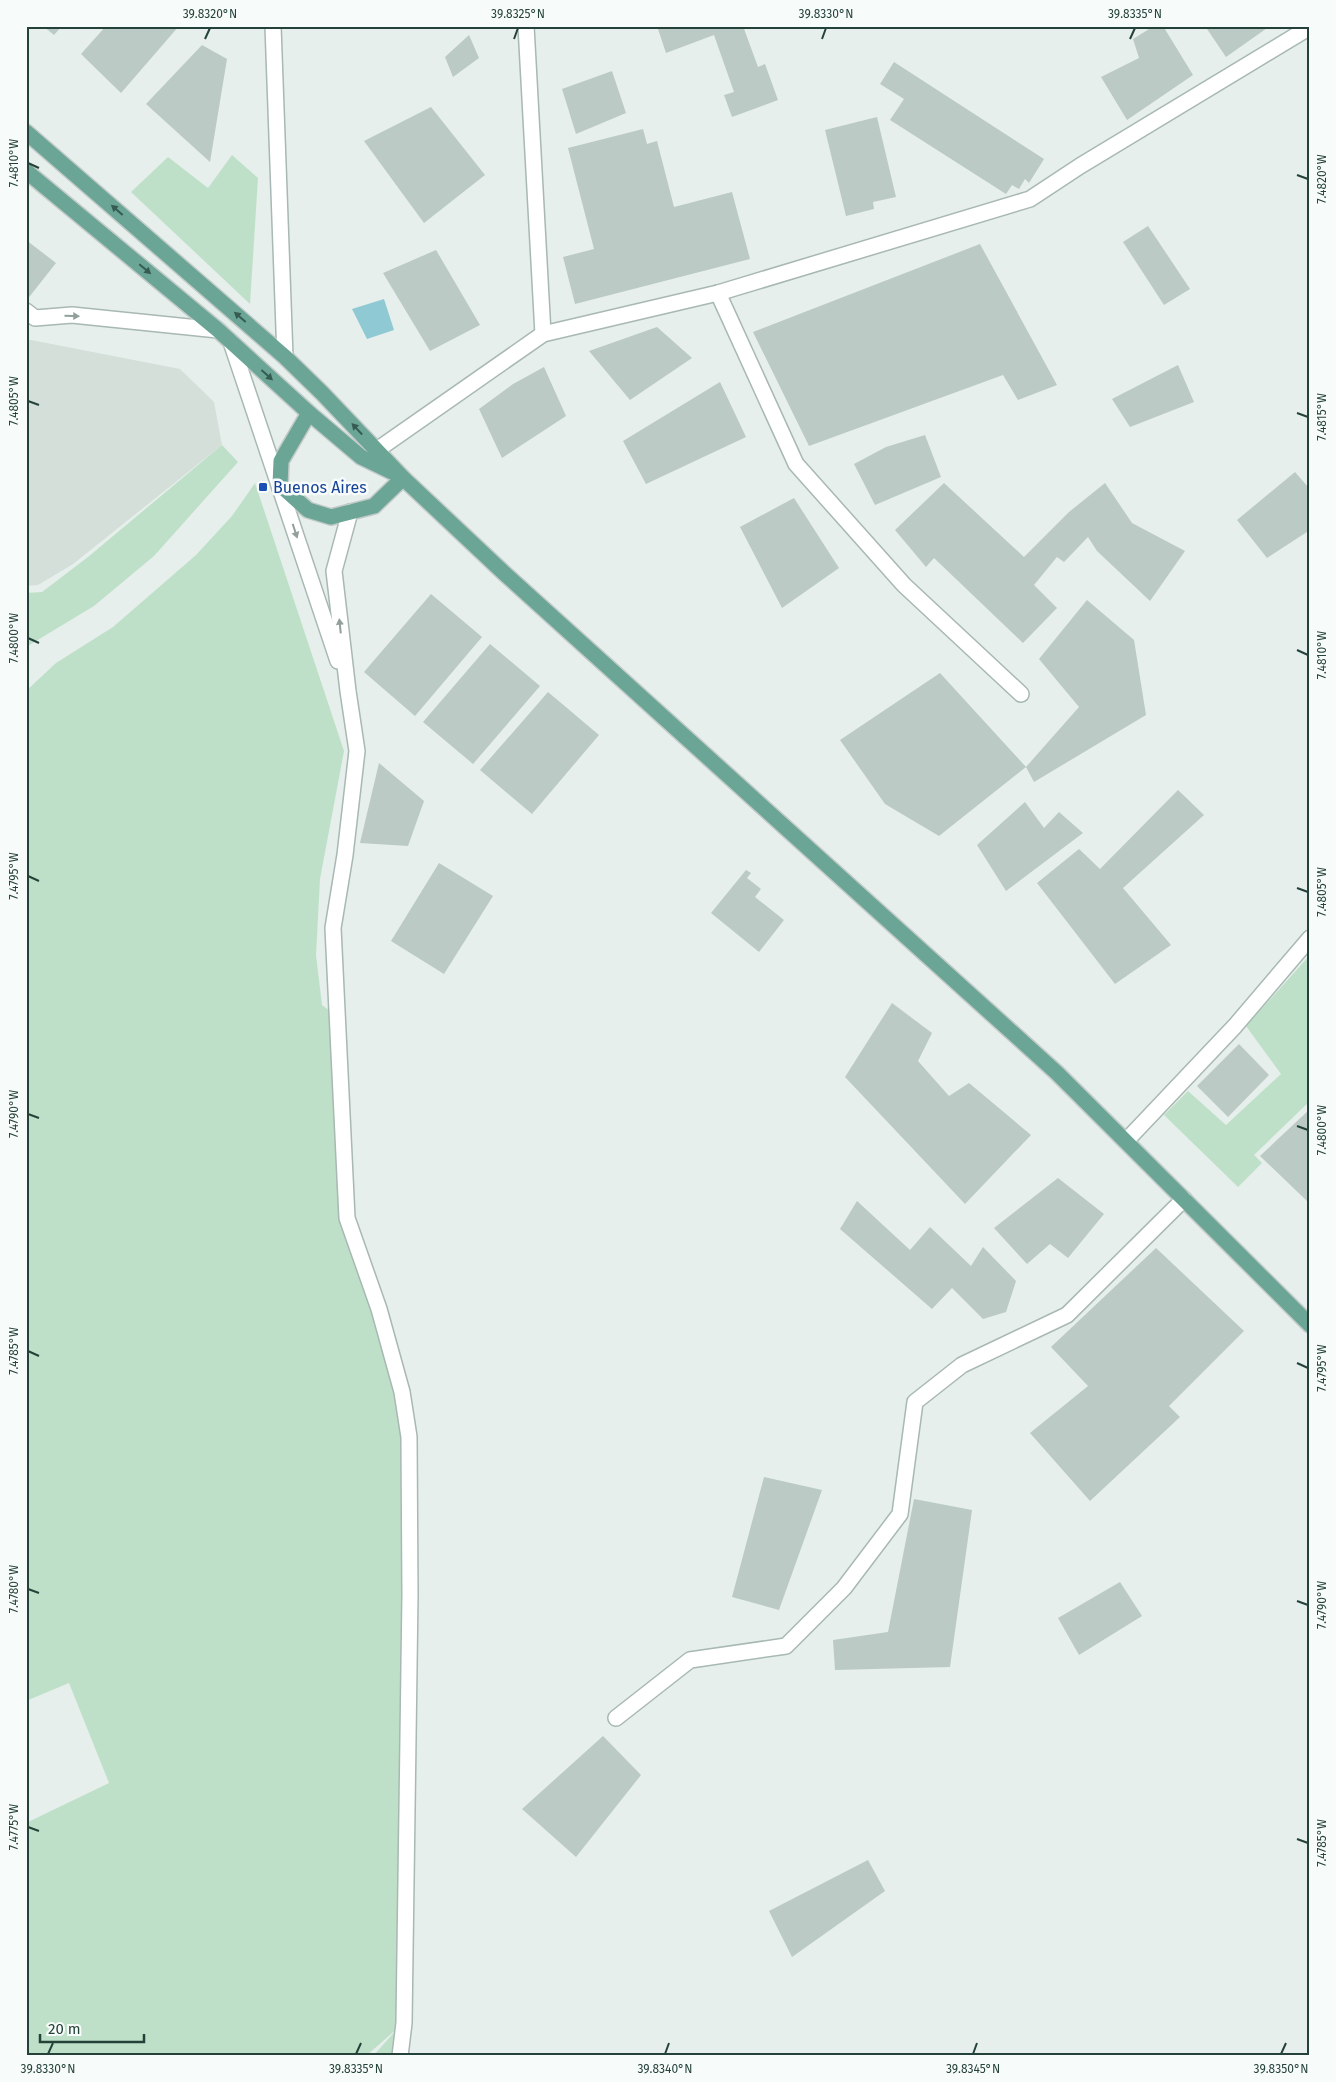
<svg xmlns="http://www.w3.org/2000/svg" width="1336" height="2082" viewBox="0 0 1336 2082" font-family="'Fira Sans',sans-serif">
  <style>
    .built { fill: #d4dfda }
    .green { fill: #bfe0c8 }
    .water { fill: #8ec9d4 }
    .building { fill: #bbcac4 }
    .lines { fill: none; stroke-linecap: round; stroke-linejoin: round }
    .minor-casing { stroke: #a8b8b2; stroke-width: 18 }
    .major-casing { stroke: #c2cac8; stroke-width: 18 }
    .minor { stroke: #fff; stroke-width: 15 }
    .major { stroke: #6aa596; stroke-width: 15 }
    .oneway { fill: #365b51 }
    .oneway2 { fill: #92a09c }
    .ticks { fill: none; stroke: #24423a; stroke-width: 2 }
    .transit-dot { fill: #1a4fb4; stroke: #f7fbf9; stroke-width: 2 }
    .labels { text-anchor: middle; stroke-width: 5; stroke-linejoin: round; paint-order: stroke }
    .transit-label { font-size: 16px; fill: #164399; stroke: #f7fbf9; text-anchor: start }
    .neatline { fill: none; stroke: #24423a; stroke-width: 2 }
    .ticks-label { font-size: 12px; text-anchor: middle; fill: #24423a }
  </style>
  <rect width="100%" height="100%" fill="#e6efeb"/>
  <!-- built -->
  <path class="built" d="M 26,339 L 180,369 L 214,402 L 222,445 L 73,564 L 38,585 L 26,586 Z"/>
  <!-- green -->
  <g class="green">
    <path d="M 232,155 L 258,178 L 250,304 L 131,192 L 168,157 L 208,188 Z"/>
    <path d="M 222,445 L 238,462 L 154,556 L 94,606 L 26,647 L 26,593 L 42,592 L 88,557 Z"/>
    <path d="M 255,483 L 344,751 L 320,879 L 316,955 L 322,1005 L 337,1016 L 347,1218 L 402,1392 L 409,1437 L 410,1595 L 404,2023 L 396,2056 L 373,2056 L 399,2027 L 366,2056 L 26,2056 L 26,1823 L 109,1783 L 69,1683 L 26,1701 L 26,691 L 56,663 L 113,627 L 196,555 L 232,516 Z"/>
    <path d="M 1310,955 L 1310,1101 L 1254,1155 L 1262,1163 L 1238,1187 L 1164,1115 L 1188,1091 L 1226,1125 L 1281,1074 L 1246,1026 Z"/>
  </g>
  <!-- water -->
  <path class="water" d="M 384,299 L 394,330 L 367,339 L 352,309 Z"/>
  <!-- building -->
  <g class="building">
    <path d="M 43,26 L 62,26 L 54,35 Z"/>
    <path d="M 106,26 L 179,26 L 121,93 L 81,54 Z"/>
    <path d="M 657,26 L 743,26 L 758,67 L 765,64 L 778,100 L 732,117 L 724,95 L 734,92 L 714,35 L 666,53 Z"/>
    <path d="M 1154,26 L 1163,26 L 1193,75 L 1127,120 L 1101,77 L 1139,58 L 1133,39 Z"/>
    <path d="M 1205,26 L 1270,26 L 1226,57 Z"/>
    <path d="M 469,35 L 479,58 L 453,77 L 445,57 Z"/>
    <path d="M 202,45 L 227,59 L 210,162 L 146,104 Z"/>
    <path d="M 894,62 L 1044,159 L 1029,183 L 1025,179 L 1019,189 L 1012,185 L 1006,194 L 890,120 L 904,99 L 880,84 Z"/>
    <path d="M 612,71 L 626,113 L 576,134 L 562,89 Z"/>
    <path d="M 431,107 L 485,175 L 424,223 L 364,141 Z"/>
    <path d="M 877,117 L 896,197 L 873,202 L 874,209 L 846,216 L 825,130 Z"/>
    <path d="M 643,129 L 647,144 L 657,141 L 674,207 L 732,192 L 750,259 L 575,304 L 563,257 L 594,249 L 568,148 Z"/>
    <path d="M 1148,226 L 1190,289 L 1164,305 L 1123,242 Z"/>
    <path d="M 26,240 L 56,263 L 26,301 Z"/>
    <path d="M 980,244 L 1057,385 L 1018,400 L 1003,375 L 809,446 L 753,332 Z"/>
    <path d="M 436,250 L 480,325 L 430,351 L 383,273 Z"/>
    <path d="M 657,327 L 692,358 L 630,400 L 589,351 Z"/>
    <path d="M 1178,365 L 1194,402 L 1130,427 L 1112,399 Z"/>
    <path d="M 544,367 L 566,416 L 502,458 L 479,409 L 513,384 Z"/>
    <path d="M 720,382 L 746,437 L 646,484 L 623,441 Z"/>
    <path d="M 925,435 L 941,477 L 875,505 L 854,464 L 886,447 Z"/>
    <path d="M 1295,472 L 1308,487 L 1310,486 L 1310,530 L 1267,558 L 1237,520 Z"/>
    <path d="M 944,483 L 1024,557 L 1069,512 L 1105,483 L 1132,523 L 1185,551 L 1150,601 L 1097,551 L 1088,537 L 1064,562 L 1057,557 L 1034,585 L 1057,608 L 1023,643 L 934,558 L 926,567 L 895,530 Z"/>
    <path d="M 794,498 L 839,568 L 782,608 L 740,527 Z"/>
    <path d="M 431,594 L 482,637 L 415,716 L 364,672 Z"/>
    <path d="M 1087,600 L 1134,640 L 1146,715 L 1034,782 L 1026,767 L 1079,707 L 1039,659 Z"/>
    <path d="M 490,644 L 540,686 L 473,764 L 423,722 Z"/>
    <path d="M 940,673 L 1026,767 L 939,836 L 885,804 L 840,740 Z"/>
    <path d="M 548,692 L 599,735 L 532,814 L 480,770 Z"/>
    <path d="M 379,763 L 424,801 L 408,846 L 360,843 Z"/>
    <path d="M 1178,790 L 1204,815 L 1123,888 L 1171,945 L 1115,984 L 1037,883 L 1079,849 L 1100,869 Z"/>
    <path d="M 1025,802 L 1044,828 L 1059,812 L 1083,833 L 1006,891 L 977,845 Z"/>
    <path d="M 439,863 L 493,896 L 444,974 L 391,941 Z"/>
    <path d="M 746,870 L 751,873 L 747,878 L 761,889 L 755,897 L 784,920 L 759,952 L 711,913 Z"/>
    <path d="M 892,1003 L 932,1033 L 918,1061 L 949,1096 L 969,1083 L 1031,1135 L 965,1204 L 845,1077 Z"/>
    <path d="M 1239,1044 L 1269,1075 L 1228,1117 L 1197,1086 Z"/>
    <path d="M 1310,1109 L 1310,1201 L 1308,1202 L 1260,1156 Z"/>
    <path d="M 1058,1178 L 1104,1214 L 1068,1258 L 1050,1244 L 1027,1264 L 994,1228 Z"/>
    <path d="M 857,1201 L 910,1250 L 930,1227 L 971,1266 L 983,1247 L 1016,1281 L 1006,1312 L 983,1319 L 952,1288 L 932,1309 L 840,1229 Z"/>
    <path d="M 1156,1248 L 1244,1331 L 1169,1406 L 1180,1417 L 1090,1501 L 1030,1433 L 1088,1386 L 1051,1347 Z"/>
    <path d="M 764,1477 L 822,1490 L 779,1610 L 732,1597 Z"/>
    <path d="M 914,1499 L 972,1510 L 950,1667 L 835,1670 L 833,1640 L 888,1632 Z"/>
    <path d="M 1120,1582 L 1142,1616 L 1079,1655 L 1058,1618 Z"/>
    <path d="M 603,1736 L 641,1775 L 576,1857 L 522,1809 Z"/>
    <path d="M 868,1860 L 885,1891 L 792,1957 L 769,1911 Z"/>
  </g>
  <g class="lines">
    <defs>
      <g id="minor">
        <path d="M 273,26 L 285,357"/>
        <path d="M 526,26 L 543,334"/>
        <path d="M 718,293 L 796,464 L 904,585 L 1021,694"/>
        <path d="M 26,311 L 35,318 L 72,315 L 218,330"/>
        <path d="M 231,342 L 338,661"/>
        <path d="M 377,450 L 543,334 L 718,293 L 1030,199 L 1080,166 L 1310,27"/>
        <path d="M 350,512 L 334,571 L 348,691 L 357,751 L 345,855 L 333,928 L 347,1218 L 379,1309 L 402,1392 L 409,1437 L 410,1595 L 404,2023 L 400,2056"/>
        <path d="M 1126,1141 L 1235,1026 L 1310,938"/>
        <path d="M 616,1718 L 690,1660 L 786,1646 L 844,1588 L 900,1514 L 915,1402 L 962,1365 L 1067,1315 L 1184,1199"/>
      </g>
      <g id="major">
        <path d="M 26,132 L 285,357 L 322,393 L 403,478 L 504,573 L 1057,1073 L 1310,1325"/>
        <path d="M 26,171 L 218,330 L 309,413 L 361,457 L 392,472"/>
        <path d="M 309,413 L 281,461 L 280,485 L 308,510 L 331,517 L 374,506 L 403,478"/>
      </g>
    </defs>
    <!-- minor casing -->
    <use href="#minor" class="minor-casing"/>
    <!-- major casing -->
    <use href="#major" class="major-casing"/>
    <!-- minor -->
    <use href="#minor" class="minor"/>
    <!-- major -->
    <use href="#major" class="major"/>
  </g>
  <!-- one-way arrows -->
  <defs><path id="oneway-solid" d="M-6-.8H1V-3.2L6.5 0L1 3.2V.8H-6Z" transform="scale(1.25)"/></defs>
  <g class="oneway">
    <use href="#oneway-solid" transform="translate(117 210) rotate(-139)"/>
    <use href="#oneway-solid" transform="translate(145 269) rotate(40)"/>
    <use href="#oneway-solid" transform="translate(240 317) rotate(-139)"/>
    <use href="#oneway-solid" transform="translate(267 375) rotate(42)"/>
    <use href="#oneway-solid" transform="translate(357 429) rotate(-133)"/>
  </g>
  <g class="oneway2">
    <use href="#oneway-solid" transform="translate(72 316) rotate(1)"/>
    <use href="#oneway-solid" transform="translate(295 531) rotate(72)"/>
    <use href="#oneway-solid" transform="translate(340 626) rotate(-96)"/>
  </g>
  <!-- ticks -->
  <path class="ticks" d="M 205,39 L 210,28M 514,39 L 518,28M 822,39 L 826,28M 1130,39 L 1135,28M 28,163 L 39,168M 1297,175 L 1308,179M 28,401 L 39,405M 1297,413 L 1308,417M 28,638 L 39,643M 1297,650 L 1308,655M 28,876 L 39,881M 1297,888 L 1308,892M 28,1114 L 39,1118M 1297,1126 L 1308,1130M 28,1351 L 39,1356M 1297,1363 L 1308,1368M 28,1589 L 39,1593M 1297,1601 L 1308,1605M 28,1827 L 39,1831M 1297,1839 L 1308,1843M 48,2054 L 53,2043M 356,2054 L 361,2043M 665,2054 L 669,2043M 973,2054 L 977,2043M 1281,2054 L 1286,2043"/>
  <!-- markers -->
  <rect class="transit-dot" x="258" y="482" width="10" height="10" rx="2.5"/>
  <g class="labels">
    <!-- transit labels -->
    <g class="transit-label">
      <text x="273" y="493">Buenos Aires</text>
    </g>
  </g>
  <!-- border -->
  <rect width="1336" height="2082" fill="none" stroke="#f7fbf9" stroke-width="55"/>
  <!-- scale -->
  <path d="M40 2034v8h104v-8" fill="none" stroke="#24423a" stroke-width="2.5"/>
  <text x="48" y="2034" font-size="15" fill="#24423a" stroke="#f7fbf9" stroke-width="4" paint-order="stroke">20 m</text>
  <rect x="28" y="28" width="1280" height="2026" class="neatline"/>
  <g class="ticks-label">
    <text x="210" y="18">39.8320°N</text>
    <text x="518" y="18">39.8325°N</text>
    <text x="826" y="18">39.8330°N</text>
    <text x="1135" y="18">39.8335°N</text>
    <text transform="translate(14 163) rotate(-90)" y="4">7.4810°W</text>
    <text transform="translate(1322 179) rotate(-90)" y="4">7.4820°W</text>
    <text transform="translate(14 401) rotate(-90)" y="4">7.4805°W</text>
    <text transform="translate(1322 417) rotate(-90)" y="4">7.4815°W</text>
    <text transform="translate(14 638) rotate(-90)" y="4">7.4800°W</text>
    <text transform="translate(1322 655) rotate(-90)" y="4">7.4810°W</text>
    <text transform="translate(14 876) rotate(-90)" y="4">7.4795°W</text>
    <text transform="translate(1322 892) rotate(-90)" y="4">7.4805°W</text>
    <text transform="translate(14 1114) rotate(-90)" y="4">7.4790°W</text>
    <text transform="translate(1322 1130) rotate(-90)" y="4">7.4800°W</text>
    <text transform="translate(14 1351) rotate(-90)" y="4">7.4785°W</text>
    <text transform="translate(1322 1368) rotate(-90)" y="4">7.4795°W</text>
    <text transform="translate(14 1589) rotate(-90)" y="4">7.4780°W</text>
    <text transform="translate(1322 1605) rotate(-90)" y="4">7.4790°W</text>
    <text transform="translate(14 1827) rotate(-90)" y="4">7.4775°W</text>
    <text transform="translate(1322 1843) rotate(-90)" y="4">7.4785°W</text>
    <text x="48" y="2073">39.8330°N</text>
    <text x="356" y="2073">39.8335°N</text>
    <text x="665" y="2073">39.8340°N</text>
    <text x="973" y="2073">39.8345°N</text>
    <text x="1281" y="2073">39.8350°N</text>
  </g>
</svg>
